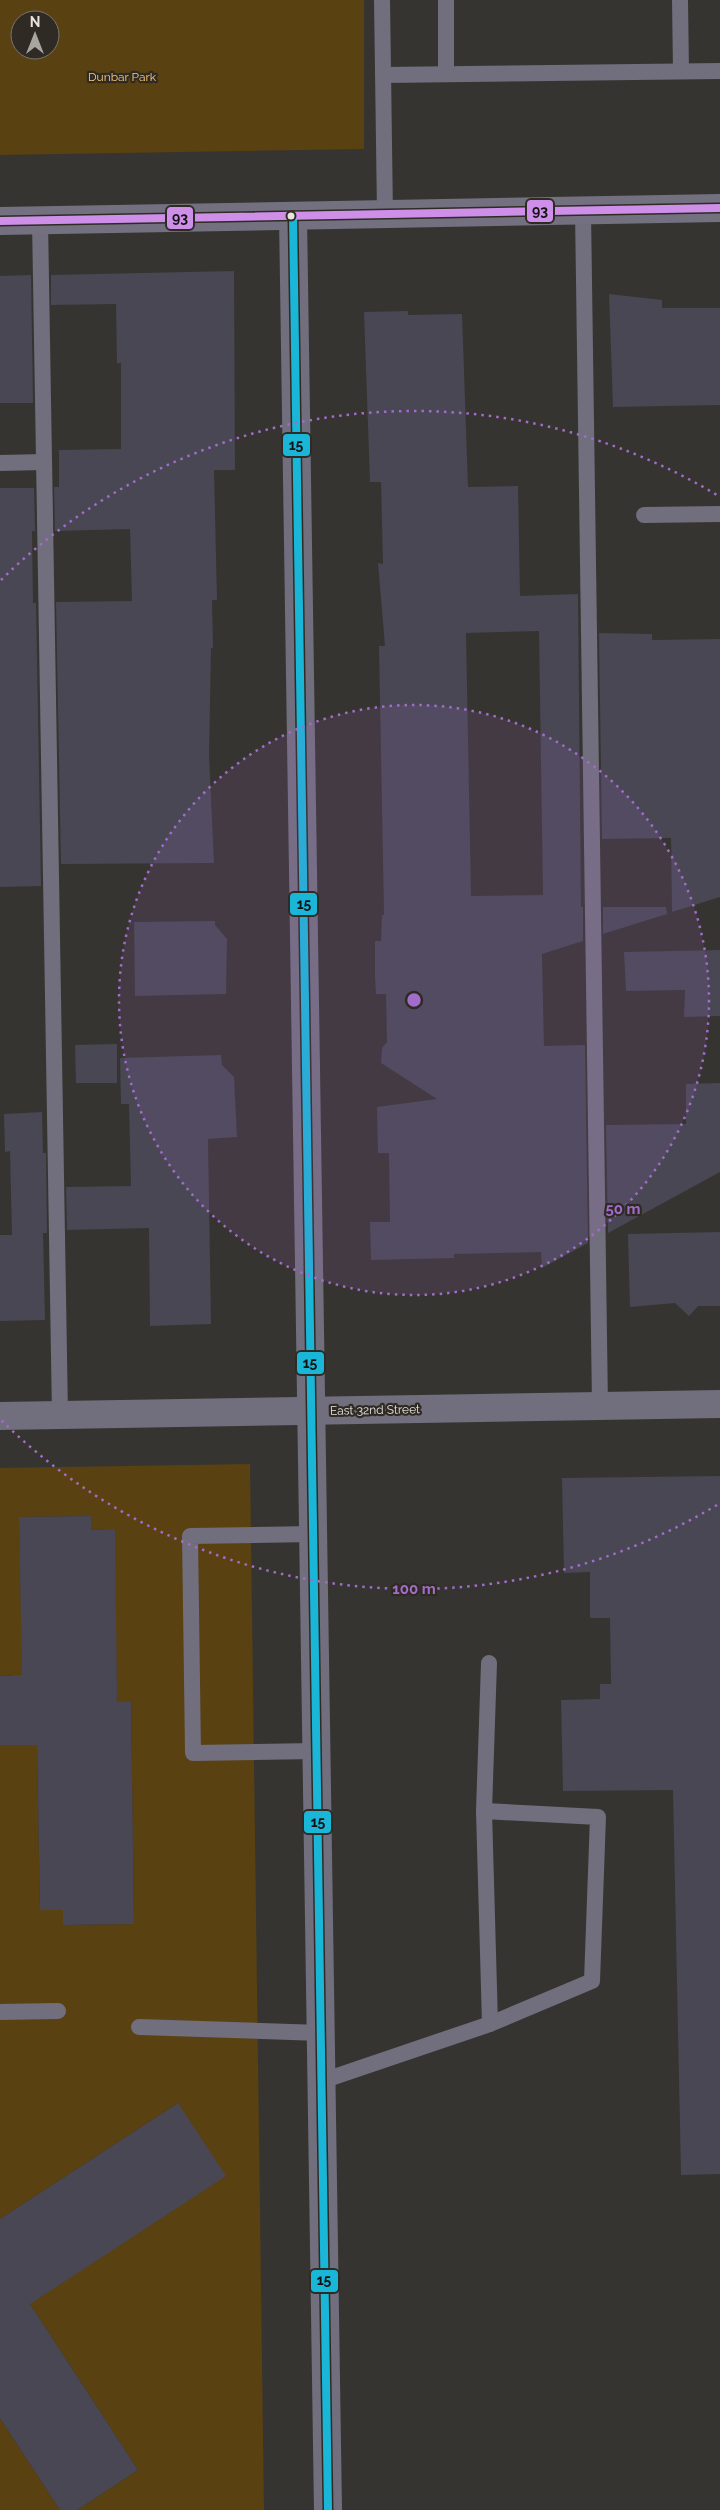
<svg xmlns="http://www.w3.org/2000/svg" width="720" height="2510" viewBox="0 0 720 2510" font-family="Raleway,sans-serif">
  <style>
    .green { fill: #594112; fill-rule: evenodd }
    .building { fill: #484753; fill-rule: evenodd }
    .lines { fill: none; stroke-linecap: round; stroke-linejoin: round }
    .lane { stroke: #716e7d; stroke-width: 16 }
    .street { stroke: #716e7d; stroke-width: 28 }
    .secondary { stroke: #737080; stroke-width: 28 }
    .bus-1-casing { stroke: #2f2b24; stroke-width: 11 }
    .bus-2-casing { stroke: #2f2b24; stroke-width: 11 }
    .bus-1 { stroke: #1ab6d8; stroke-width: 8 }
    .bus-2 { stroke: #ce8fe9; stroke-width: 8 }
    .ring { fill: none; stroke: #a16cca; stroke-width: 2.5; stroke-dasharray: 2.5 5 }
    .bus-dot { fill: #e7e4df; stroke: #2f2b24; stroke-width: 2 }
    .labels { text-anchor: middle; stroke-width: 4.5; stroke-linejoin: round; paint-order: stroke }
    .park-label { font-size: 12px; fill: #fec971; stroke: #2f2b24 }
    .street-label { font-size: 12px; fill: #e7e4df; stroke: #2f2b24 }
    .centre { fill: #a16cca; stroke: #2f2b24; stroke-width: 2.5 }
    .ring-label { font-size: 15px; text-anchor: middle; font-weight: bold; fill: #a16cca; stroke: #2f2b24; stroke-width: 4.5; stroke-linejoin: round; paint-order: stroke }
    .line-badge { stroke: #2f2b24; stroke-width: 2 }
    .pale-badge-label { font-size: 14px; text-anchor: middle; font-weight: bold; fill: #111 }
  </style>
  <rect width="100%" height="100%" fill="#363430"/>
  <!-- green -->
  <g class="green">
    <path d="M 0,0 L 364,0 L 364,149 L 0,155 ZM 20,20 L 50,20 L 50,50 L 20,50 Z"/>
    <path d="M 250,1464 L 264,2510 L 77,2510 L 138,2470 L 30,2304 L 178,2103 L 0,2219 L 0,1745 L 37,1745 L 40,1910 L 63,1910 L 63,1925 L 134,1924 L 131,1703 L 117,1702 L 114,1529 L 91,1530 L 90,1516 L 19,1517 L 23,1688 L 13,1688 L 12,1675 L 0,1676 L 0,1468 Z"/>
    <path d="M 0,2418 L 60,2510 L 0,2510 Z"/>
  </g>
  <!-- building -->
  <g class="building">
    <path d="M 234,271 L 235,470 L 214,470 L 217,600 L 212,600 L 213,648 L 211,648 L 209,755 L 214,863 L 61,864 L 56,602 L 132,601 L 130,529 L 55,531 L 54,487 L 59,487 L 59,450 L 121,449 L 121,363 L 117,363 L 116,304 L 51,305 L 51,275 Z"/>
    <path d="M 31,275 L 33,403 L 0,403 L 0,276 Z"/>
    <path d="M 609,294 L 662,300 L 662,308 L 720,308 L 720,405 L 613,407 Z"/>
    <path d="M 408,311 L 408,315 L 462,314 L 468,487 L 518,486 L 520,596 L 578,594 L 581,907 L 583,907 L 583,941 L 542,954 L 544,1046 L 585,1045 L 588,1243 L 542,1268 L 541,1252 L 454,1254 L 454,1258 L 371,1260 L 370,1222 L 390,1222 L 389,1153 L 378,1153 L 377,1107 L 437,1099 L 381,1063 L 382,1048 L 387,1042 L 386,994 L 376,994 L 375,976 L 375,941 L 381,941 L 382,915 L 384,915 L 379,646 L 385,646 L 378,563 L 383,564 L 381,482 L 370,482 L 364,312 ZM 539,631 L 543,895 L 471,896 L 466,633 Z"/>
    <path d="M 0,488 L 34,488 L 35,531 L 32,531 L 33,603 L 36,603 L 41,886 L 0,887 Z"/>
    <path d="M 599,633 L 652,634 L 652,640 L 720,639 L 720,897 L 672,912 L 671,838 L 602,839 Z"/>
    <path d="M 603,907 L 666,907 L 667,914 L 603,934 Z"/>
    <path d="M 215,921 L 215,925 L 227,939 L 226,994 L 135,996 L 134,922 Z"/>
    <path d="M 720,950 L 720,1016 L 684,1017 L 685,990 L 626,991 L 624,952 Z"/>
    <path d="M 117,1044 L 117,1083 L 76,1083 L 75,1045 Z"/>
    <path d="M 221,1055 L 222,1065 L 234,1077 L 237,1137 L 208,1139 L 211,1324 L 150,1326 L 149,1228 L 67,1230 L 66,1187 L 131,1186 L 129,1104 L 121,1104 L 120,1058 Z"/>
    <path d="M 720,1083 L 720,1172 L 608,1233 L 606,1125 L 686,1124 L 686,1084 Z"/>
    <path d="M 42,1112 L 43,1153 L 46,1153 L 47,1233 L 43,1233 L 45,1320 L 0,1321 L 0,1235 L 12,1235 L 10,1151 L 5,1152 L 4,1114 Z"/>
    <path d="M 720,1232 L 720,1306 L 698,1306 L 689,1316 L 675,1303 L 630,1307 L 628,1234 Z"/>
    <path d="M 720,1476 L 720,2174 L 681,2175 L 673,1790 L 563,1791 L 561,1700 L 600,1699 L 600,1684 L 611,1684 L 610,1618 L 590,1618 L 590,1572 L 564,1573 L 562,1478 Z"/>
    <path d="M 91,1516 L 91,1530 L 115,1529 L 117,1702 L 131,1702 L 134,1924 L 63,1925 L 63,1910 L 40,1910 L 37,1745 L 0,1745 L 0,1676 L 22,1675 L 19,1517 Z"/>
    <path d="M 178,2103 L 226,2176 L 30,2304 L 138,2470 L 77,2510 L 60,2510 L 0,2418 L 0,2219 Z"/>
  </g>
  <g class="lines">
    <!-- lane -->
    <g class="lane">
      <path d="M 382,0 L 385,214"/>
      <path d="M 680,0 L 681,71"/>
      <path d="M 446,74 L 446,0"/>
      <path d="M 383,75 L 720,71"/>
      <path d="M 583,211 L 600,1406"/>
      <path d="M 40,220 L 60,1415"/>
      <path d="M 0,463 L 44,462"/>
      <path d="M 644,515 L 720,514"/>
      <path d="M 313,1534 L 190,1536 L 193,1753 L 316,1751"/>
      <path d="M 489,1663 L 484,1811 L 490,2024"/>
      <path d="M 0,2012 L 58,2011"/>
      <path d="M 139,2027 L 321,2033"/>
      <path d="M 322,2081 L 490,2024 L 592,1981 L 598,1817 L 484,1811"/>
    </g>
    <!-- street -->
    <g class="street">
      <path d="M 293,216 L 328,2510"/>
      <path d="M 0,1416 L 720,1404"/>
    </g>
    <!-- secondary -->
    <path class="secondary" d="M 0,221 L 720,208"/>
    <defs>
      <path id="bus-1" d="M 293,216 L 328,2510"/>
      <path id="bus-2" d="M 0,221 L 720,208"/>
    </defs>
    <!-- bus-1 casing -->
    <use href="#bus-1" class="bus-1-casing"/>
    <!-- bus-2 casing -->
    <use href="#bus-2" class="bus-2-casing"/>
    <!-- bus-1 -->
    <use href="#bus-1" class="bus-1"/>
    <!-- bus-2 -->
    <use href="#bus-2" class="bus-2"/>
  </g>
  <!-- distance rings -->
  <circle cx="414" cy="1000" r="295" fill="#a16cca" fill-opacity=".12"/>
  <g class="ring">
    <circle cx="414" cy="1000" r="295"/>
    <path d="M717 1505A589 589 0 0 1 1 1420M1 580A589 589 0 0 1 717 495"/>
  </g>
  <!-- markers -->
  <circle class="bus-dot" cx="291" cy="216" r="4.5"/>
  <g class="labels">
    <!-- park labels -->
    <g class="park-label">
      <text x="122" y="81">Dunbar Park</text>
    </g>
    <!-- street labels -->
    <g class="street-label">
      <text transform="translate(375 1410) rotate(-1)" y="4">East 32nd Street</text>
    </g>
  </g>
  <circle cx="414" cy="1000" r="8" class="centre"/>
  <g class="ring-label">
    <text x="623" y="1214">50 m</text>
    <text x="414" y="1594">100 m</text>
  </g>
  <g class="line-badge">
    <rect x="526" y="199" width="28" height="24" rx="5" fill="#ce8fe9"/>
    <rect x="166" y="206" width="28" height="24" rx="5" fill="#ce8fe9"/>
    <rect x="282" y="433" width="29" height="24" rx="5" fill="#1ab6d8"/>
    <rect x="289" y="892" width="29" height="24" rx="5" fill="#1ab6d8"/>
    <rect x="296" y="1351" width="29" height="24" rx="5" fill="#1ab6d8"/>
    <rect x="303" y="1810" width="29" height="24" rx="5" fill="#1ab6d8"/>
    <rect x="310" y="2269" width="29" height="24" rx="5" fill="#1ab6d8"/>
  </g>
  <g class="pale-badge-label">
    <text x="540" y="216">93</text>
    <text x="180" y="223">93</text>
    <text x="296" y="450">15</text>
    <text x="304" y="909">15</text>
    <text x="310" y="1368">15</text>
    <text x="318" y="1827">15</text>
    <text x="324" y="2285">15</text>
  </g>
  <!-- north arrow -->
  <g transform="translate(35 35)"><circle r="24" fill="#2f2b24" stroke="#79756f"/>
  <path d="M0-4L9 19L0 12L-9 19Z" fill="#a9a6a2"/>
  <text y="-8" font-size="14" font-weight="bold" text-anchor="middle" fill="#e7e4df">N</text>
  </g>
</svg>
